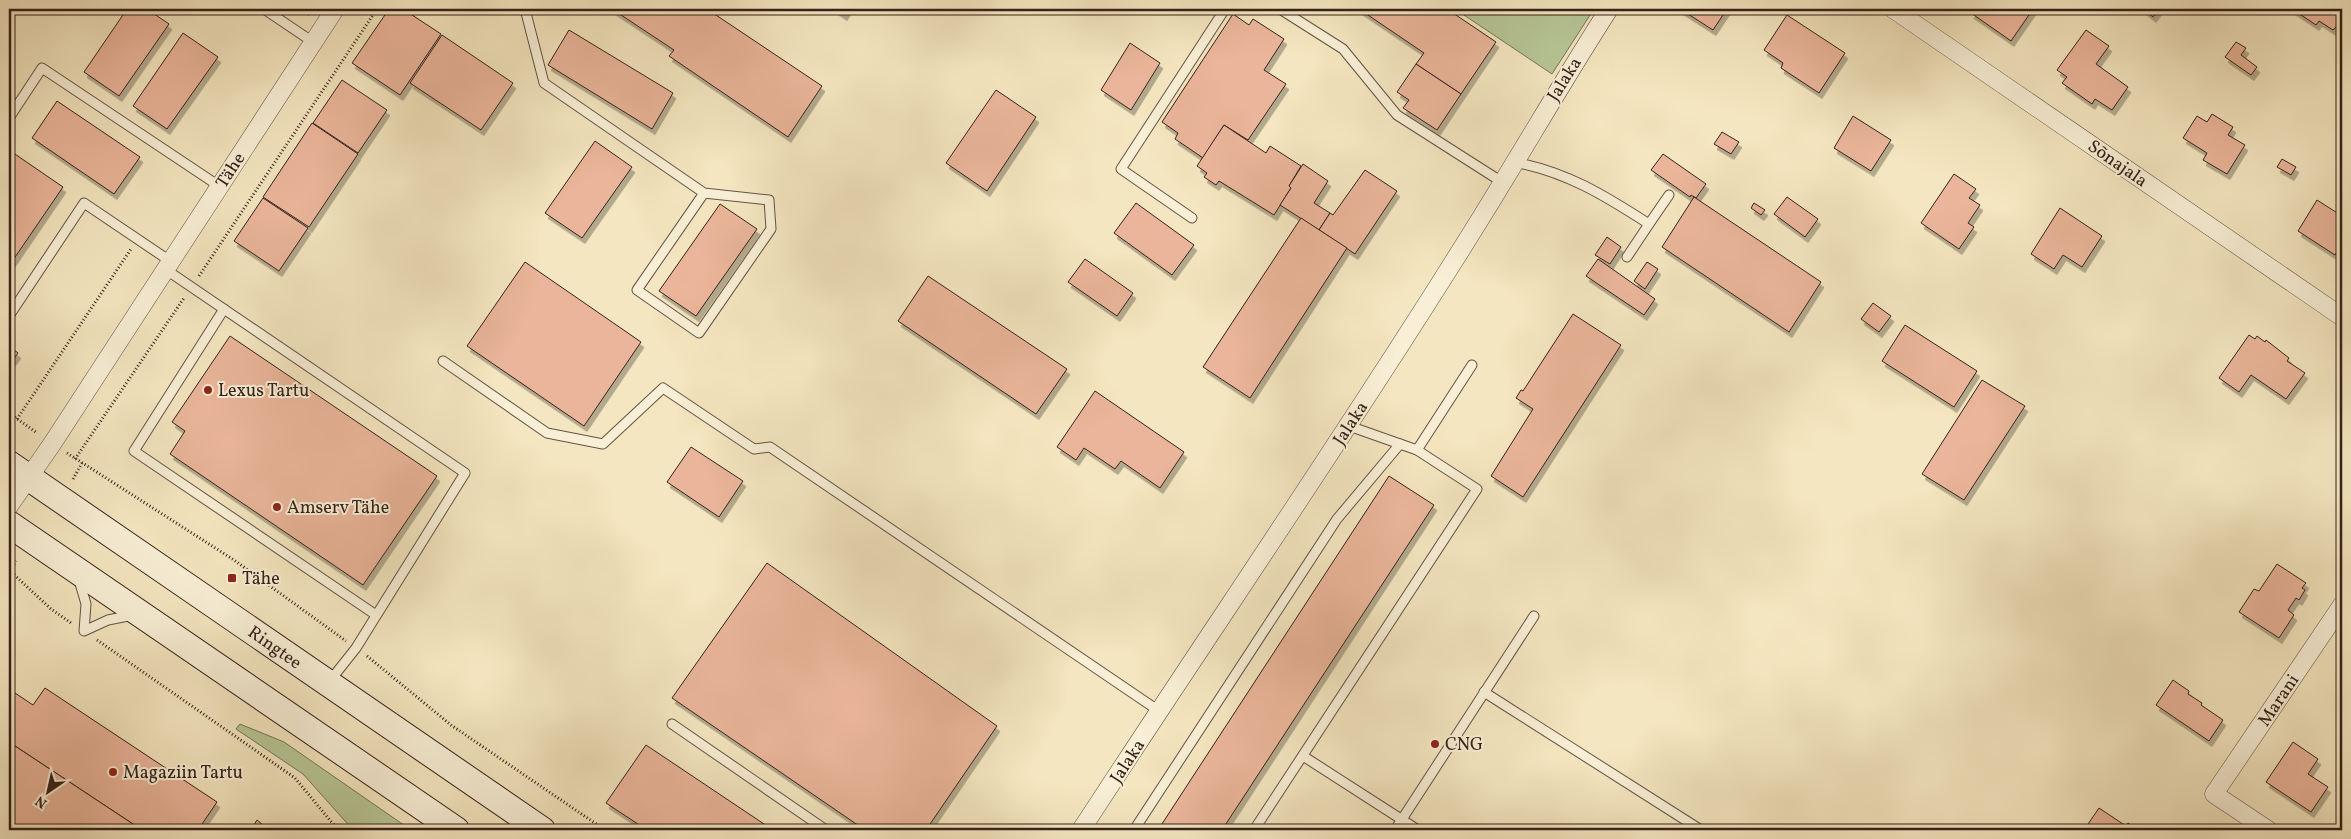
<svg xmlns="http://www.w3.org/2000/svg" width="2351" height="839" viewBox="0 0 2351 839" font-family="Vollkorn,serif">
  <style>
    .green { fill: #b7c696; stroke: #767458 }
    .building { fill: #eab59a; stroke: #35211a; filter: url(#shadow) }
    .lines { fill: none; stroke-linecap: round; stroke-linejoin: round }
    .lane-casing { stroke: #655244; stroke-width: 11 }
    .street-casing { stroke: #655244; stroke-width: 19 }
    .secondary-casing { stroke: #35211a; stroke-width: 28 }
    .path { stroke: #35211a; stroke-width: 3; stroke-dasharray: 1 2.5; stroke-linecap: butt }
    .lane { stroke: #f8efd6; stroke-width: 9 }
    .street { stroke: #f8efd6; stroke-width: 18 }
    .secondary { stroke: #f8efd6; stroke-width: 26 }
    .poi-dot { fill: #8f2418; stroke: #f8efd6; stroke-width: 2 }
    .labels { text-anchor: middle; stroke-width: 4; stroke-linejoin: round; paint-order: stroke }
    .street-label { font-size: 18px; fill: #35211a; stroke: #f8efd6 }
    .poi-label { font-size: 18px; fill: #35211a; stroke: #f8efd6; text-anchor: start }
  </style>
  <defs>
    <filter id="shadow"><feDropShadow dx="3" dy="5.5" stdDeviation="0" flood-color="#0004"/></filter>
  </defs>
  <rect width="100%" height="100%" fill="#f4e6c0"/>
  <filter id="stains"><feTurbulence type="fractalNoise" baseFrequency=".004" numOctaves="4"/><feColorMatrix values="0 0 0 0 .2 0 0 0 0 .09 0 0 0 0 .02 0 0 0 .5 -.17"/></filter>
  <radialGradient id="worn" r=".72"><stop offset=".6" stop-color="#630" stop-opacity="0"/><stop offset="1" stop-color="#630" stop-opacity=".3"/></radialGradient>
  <!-- green -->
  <g class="green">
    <path d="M 1455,9 L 1594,9 L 1552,74 Z"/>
    <path d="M 240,724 L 284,742 L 411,830 L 353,830 L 303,774 L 236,729 Z"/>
  </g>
  <!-- building -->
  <g class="building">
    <path d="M 127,9 L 147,9 L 169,24 L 119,96 L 84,72 Z"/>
    <path d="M 389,9 L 403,9 L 441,34 L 400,95 L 352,63 Z"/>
    <path d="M 612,9 L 707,9 L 822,86 L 788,137 L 669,56 L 674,50 Z"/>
    <path d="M 835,9 L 848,9 L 844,15 Z"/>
    <path d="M 1359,9 L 1447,9 L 1496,42 L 1461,94 L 1416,64 L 1424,53 Z"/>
    <path d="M 1680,9 L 1727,9 L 1713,30 Z"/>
    <path d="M 1972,9 L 2033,9 L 2011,41 L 1971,13 L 1973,10 Z"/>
    <path d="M 2143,9 L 2159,9 L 2153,17 Z"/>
    <path d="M 2292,9 L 2342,9 L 2342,21 L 2333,30 L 2319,21 L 2316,25 Z"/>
    <path d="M 1233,14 L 1249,25 L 1253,19 L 1284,39 L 1264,70 L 1286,84 L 1248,140 L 1224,125 L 1203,158 L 1175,139 L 1178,133 L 1162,122 Z"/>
    <path d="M 1787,15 L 1845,53 L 1819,93 L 1781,68 L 1783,63 L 1764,50 Z"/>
    <path d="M 569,30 L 673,93 L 652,129 L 548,65 Z"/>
    <path d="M 2086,30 L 2109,46 L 2096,64 L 2128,87 L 2112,110 L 2095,99 L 2092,104 L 2062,83 L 2067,77 L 2057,70 Z"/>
    <path d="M 183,33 L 218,57 L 167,129 L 133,106 Z"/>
    <path d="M 442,35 L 513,83 L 481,130 L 410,83 Z"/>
    <path d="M 2236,42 L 2246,48 L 2241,55 L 2257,67 L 2251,75 L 2225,57 Z"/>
    <path d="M 1130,43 L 1160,63 L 1131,110 L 1101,90 Z"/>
    <path d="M 1416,64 L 1461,94 L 1437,130 L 1403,108 L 1409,100 L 1397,92 Z"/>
    <path d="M 342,80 L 387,110 L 358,153 L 313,123 Z"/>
    <path d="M 996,90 L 1036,117 L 987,191 L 946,163 Z"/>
    <path d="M 57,101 L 140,157 L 114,194 L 32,138 Z"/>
    <path d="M 2212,114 L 2233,127 L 2228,135 L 2245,145 L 2227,174 L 2203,160 L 2207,153 L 2183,138 L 2197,116 L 2207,122 Z"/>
    <path d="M 1853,116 L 1891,140 L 1871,171 L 1834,148 Z"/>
    <path d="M 312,123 L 358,154 L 309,227 L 263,197 Z"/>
    <path d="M 1224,125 L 1266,153 L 1270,146 L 1301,166 L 1289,186 L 1291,188 L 1274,215 L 1219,181 L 1216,185 L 1204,177 L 1207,173 L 1197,166 Z"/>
    <path d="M 1722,132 L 1739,142 L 1731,154 L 1714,144 Z"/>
    <path d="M 595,141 L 632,167 L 582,238 L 545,213 Z"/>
    <path d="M 9,150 L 63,187 L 9,266 Z"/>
    <path d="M 1663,154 L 1706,184 L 1696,198 L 1691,195 L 1690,197 L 1651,170 Z"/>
    <path d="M 2282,159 L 2296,167 L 2291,175 L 2277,167 Z"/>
    <path d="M 1303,164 L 1328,181 L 1314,203 L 1330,213 L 1319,230 L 1280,205 L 1291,188 L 1289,186 Z"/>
    <path d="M 1365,170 L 1397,191 L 1355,254 L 1319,230 L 1330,213 L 1333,215 Z"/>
    <path d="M 1954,174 L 1976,189 L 1969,198 L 1980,205 L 1968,223 L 1974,227 L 1959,249 L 1921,223 Z"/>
    <path d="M 1694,197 L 1821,282 L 1789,332 L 1662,247 Z"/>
    <path d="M 1787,197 L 1818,219 L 1805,237 L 1774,214 Z"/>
    <path d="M 263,198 L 308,228 L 279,271 L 234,241 Z"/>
    <path d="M 2317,200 L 2342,216 L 2342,244 L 2335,255 L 2298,231 Z"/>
    <path d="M 1136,203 L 1194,245 L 1172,275 L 1114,233 Z"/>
    <path d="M 1754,203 L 1765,210 L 1761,215 L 1751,208 Z"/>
    <path d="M 720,204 L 757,229 L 696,316 L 659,291 Z"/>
    <path d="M 2060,208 L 2102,236 L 2082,267 L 2063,255 L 2054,269 L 2031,254 Z"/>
    <path d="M 1301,218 L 1347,248 L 1250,398 L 1203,367 Z"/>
    <path d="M 1607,237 L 1621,247 L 1610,264 L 1595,255 Z"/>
    <path d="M 1085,259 L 1133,293 L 1117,316 L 1068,282 Z"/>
    <path d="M 1598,259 L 1655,299 L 1644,315 L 1586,276 Z"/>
    <path d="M 525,262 L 641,342 L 584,426 L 467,346 Z"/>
    <path d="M 1647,262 L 1658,269 L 1645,289 L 1634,281 Z"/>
    <path d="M 928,276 L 1067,369 L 1036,414 L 898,321 Z"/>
    <path d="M 1873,303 L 1891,316 L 1879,332 L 1861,319 Z"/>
    <path d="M 1573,314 L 1621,345 L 1523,497 L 1491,476 L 1533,409 L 1516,398 L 1521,390 L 1523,391 Z"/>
    <path d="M 1905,325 L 1977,371 L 1954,407 L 1882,361 Z"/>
    <path d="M 2249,335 L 2255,339 L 2257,336 L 2265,342 L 2266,340 L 2289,358 L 2287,361 L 2305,373 L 2286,399 L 2251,375 L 2239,392 L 2219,378 Z"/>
    <path d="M 230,336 L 437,476 L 363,585 L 170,454 L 185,431 L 172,422 Z"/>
    <path d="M 9,346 L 18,353 L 9,365 Z"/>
    <path d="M 1982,380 L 2025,406 L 1964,500 L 1922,474 Z"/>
    <path d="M 1095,391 L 1184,452 L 1160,488 L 1121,461 L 1115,469 L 1084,448 L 1076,460 L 1057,447 Z"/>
    <path d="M 691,447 L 743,481 L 719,517 L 667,482 Z"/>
    <path d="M 1389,476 L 1434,505 L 1222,830 L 1158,830 Z"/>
    <path d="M 767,563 L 997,726 L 926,830 L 865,830 L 672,698 Z"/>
    <path d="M 2277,564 L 2306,583 L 2302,588 L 2305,590 L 2299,600 L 2296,598 L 2288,610 L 2294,615 L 2279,638 L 2239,612 L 2254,589 L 2259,591 Z"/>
    <path d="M 2173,680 L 2189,691 L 2188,694 L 2202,703 L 2201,705 L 2223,720 L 2209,741 L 2156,705 Z"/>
    <path d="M 45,688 L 217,802 L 198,830 L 142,830 L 9,742 L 9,689 L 33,705 Z"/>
    <path d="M 9,742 L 142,830 L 9,830 Z"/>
    <path d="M 2293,742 L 2318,759 L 2308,774 L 2328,787 L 2311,812 L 2266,782 Z"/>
    <path d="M 646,745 L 773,830 L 647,830 L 606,803 Z"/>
    <path d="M 2099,808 L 2126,826 L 2128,823 L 2138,830 L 2084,830 Z"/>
    <path d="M 257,820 L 263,825 L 260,830 L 251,830 Z"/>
  </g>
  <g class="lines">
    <defs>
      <g id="lane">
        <path d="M 264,9 L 313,42"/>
        <path d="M 525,9 L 544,83 L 704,193 L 769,200 L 771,229 L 699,333 L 637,290 L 704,193"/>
        <path d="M 1280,9 L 1343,49 L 1397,115 L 1502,182"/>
        <path d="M 9,15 L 13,9"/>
        <path d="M 9,118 L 42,68 L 219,186"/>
        <path d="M 1514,162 C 1567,172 1604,195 1649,224 L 1627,257"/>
        <path d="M 1192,218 L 1121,169 L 1225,9"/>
        <path d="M 1649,224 L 1669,195"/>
        <path d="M 165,269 L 465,473 L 356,648 L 329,682"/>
        <path d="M 224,309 L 134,451 L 376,615"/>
        <path d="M 9,316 L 84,203 L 170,261"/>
        <path d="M 443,361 L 547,433 L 603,444 L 663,388 L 754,449 L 770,447 L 1159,711"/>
        <path d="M 1417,450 L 1472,365"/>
        <path d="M 79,580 L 86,604 L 84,631 L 108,620 L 133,615"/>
        <path d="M 1484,692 L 1701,830"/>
        <path d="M 672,724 L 826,830"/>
        <path d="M 1303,756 L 1418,830"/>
        <path d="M 1134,830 L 1337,519 L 1400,444"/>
        <path d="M 1254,830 L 1477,489 L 1417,450 L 1349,426"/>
        <path d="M 1395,830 L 1534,616"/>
      </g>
      <g id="street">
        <path d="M 1893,9 L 2342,317"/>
        <path d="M 9,506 L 52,444 L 335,9"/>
        <path d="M 1081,830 C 1204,641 1332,455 1452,264 C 1506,180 1555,93 1609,9"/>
        <path d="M 2268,830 L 2214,794 L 2342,605"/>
      </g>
      <g id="secondary">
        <path d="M 9,464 L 542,830"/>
        <path d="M 9,524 L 456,830"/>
      </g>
    </defs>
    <!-- lane casing -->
    <use href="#lane" class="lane-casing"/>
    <!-- street casing -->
    <use href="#street" class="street-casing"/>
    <!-- secondary casing -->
    <use href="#secondary" class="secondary-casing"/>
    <!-- path -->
    <g class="path">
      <path d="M 300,9 L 309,15"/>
      <path d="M 199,276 L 377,9"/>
      <path d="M 2337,292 L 2342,284"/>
      <path d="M 9,413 L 37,433"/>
      <path d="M 17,419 L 131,249"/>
      <path d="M 67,453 L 234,560 L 346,641"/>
      <path d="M 75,459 L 184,298"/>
      <path d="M 73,479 L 82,463"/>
      <path d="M 9,570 L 51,609 L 71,623"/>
      <path d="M 10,570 L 16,561"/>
      <path d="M 97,640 L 295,778 L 338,830"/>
      <path d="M 367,656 L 451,725 L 605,830"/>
    </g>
    <!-- lane -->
    <use href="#lane" class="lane"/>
    <!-- street -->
    <use href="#street" class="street"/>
    <!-- secondary -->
    <use href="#secondary" class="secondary"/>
  </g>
  <!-- markers -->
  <g class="poi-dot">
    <circle cx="208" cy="390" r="5"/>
    <circle cx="277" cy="507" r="5"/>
    <rect x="227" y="573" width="10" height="10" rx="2.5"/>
    <circle cx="1435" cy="744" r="5"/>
    <circle cx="113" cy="772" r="5"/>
  </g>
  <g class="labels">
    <!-- street labels -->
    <g class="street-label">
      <text transform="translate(1564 79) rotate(-58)" y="6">Jalaka</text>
      <text transform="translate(2118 163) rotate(35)" y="6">Sõnajala</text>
      <text transform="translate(230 170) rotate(-57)" y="6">Tähe</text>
      <text transform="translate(1350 423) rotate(-57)" y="6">Jalaka</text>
      <text transform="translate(275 647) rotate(35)" y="6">Ringtee</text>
      <text transform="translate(2278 700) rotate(-56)" y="6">Marani</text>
      <text transform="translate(1127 761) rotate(-57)" y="6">Jalaka</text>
    </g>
    <!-- poi labels -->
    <g class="poi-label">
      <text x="218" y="396">Lexus Tartu</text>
      <text x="287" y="513">Amserv Tähe</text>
      <text x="242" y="584">Tähe</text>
      <text x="1445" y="750">CNG</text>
      <text x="123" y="778">Magaziin Tartu</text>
    </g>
  </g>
  <!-- margin -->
  <rect width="2351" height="839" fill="none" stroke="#f4e6c0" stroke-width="30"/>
  <rect x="10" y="10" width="2331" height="819" fill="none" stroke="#35211a" stroke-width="2.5"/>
  <rect x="15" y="15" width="2321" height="809" fill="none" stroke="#35211a"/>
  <!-- north arrow -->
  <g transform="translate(48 792) rotate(214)" stroke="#f8efd6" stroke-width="4" paint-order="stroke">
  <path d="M0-4L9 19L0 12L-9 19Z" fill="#35211a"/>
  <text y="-8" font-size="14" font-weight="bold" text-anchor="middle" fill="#35211a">N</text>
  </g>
  <rect width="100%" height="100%" filter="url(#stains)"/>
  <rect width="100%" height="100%" fill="url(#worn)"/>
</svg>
